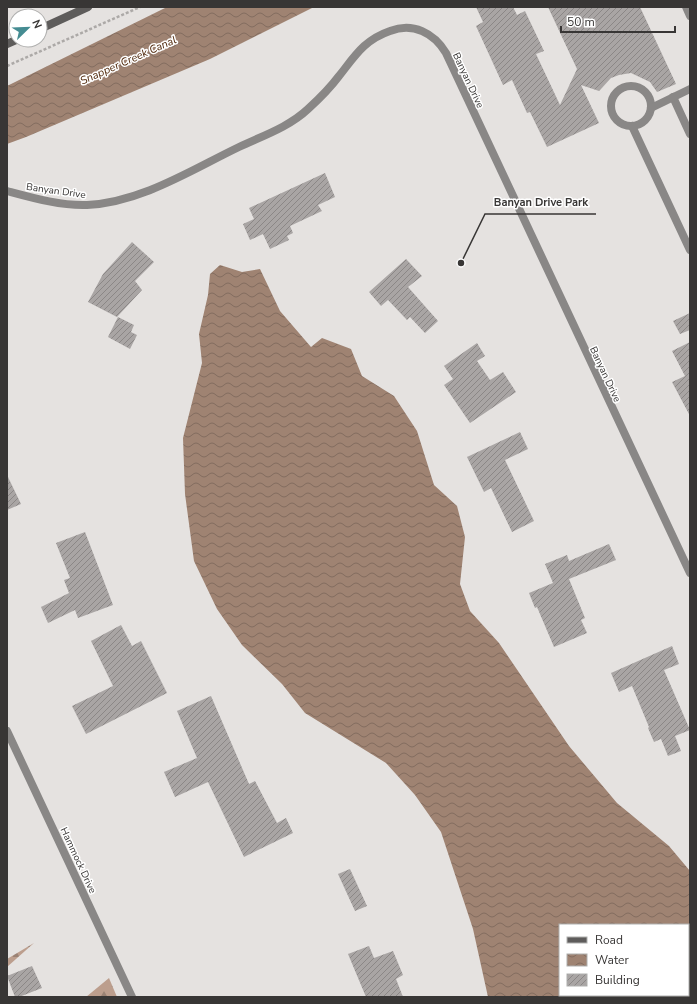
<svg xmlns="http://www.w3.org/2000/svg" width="697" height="1004" viewBox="0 0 697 1004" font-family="'Nunito Sans',sans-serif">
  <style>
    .forest { fill: url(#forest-firs) }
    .water { fill: url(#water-waves); fill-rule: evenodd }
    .building { fill: url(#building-hatch) }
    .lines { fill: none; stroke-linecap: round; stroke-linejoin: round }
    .path { stroke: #aca9a7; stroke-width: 2.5; stroke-dasharray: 3 2; stroke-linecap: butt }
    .service { stroke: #898786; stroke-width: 8 }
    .minor { stroke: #898786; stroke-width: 8 }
    .tertiary { stroke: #898786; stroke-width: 8 }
    .secondary { stroke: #5e5c5b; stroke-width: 8 }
    .labels { text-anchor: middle; stroke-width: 3; stroke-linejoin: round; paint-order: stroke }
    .street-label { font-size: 10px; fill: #383635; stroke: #fff }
    .water-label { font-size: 11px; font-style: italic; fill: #4d2507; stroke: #fff }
    .leader { fill: none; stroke: #383635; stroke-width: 1.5 }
    .callout-dot { fill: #383635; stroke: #fff; stroke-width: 1.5 }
    .callout-label { font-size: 11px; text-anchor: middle; font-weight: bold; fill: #383635; stroke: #fff; stroke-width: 3; stroke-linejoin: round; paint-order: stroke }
  </style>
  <defs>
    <pattern id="forest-firs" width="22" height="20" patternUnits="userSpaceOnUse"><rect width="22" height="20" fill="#bc9e8d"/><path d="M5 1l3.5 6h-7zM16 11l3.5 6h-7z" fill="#9a8274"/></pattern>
    <pattern id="water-waves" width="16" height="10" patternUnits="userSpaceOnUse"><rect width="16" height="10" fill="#9f8372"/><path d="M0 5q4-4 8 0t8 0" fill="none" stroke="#836c5e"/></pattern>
    <pattern id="building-hatch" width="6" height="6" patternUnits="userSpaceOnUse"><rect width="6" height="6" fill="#a9a5a4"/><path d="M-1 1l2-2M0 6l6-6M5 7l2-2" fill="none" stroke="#8b8786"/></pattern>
  </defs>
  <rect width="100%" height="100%" fill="#e5e2e0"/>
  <!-- forest -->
  <g class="forest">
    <path d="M 34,943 L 7,967 L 7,959 Z"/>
    <path d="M 109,978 L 117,997 L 86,997 Z"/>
  </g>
  <!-- water -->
  <g class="water">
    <path d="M 167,7 L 314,7 L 210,59 L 26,137 L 7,144 L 7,86 Z"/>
    <path d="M 220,265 L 242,272 L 260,269 L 280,311 L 311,347 L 322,338 L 351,349 L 362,376 L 394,396 L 417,431 L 434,485 L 457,506 L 465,537 L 460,584 L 470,611 L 499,643 L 569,746 L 617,803 L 669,846 L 690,871 L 690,997 L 488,997 L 473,929 L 441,832 L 415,795 L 386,763 L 305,713 L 282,684 L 242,645 L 217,609 L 194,561 L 185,494 L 183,438 L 202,363 L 199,334 L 208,295 L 210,274 ZM 560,925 L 688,925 L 688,995 L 560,995 Z"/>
  </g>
  <!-- building -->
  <g class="building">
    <path d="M 476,7 L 513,7 L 517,15 L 525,11 L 544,51 L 536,54 L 560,105 L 577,69 L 548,7 L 640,7 L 676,84 L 657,92 L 650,82 L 631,73 L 619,75 L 611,78 L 599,91 L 581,85 L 599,123 L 547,147 L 530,112 L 527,113 L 512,80 L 503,85 L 476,26 L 483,22 Z"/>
    <path d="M 325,173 L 335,197 L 318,205 L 322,211 L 290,226 L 293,233 L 287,236 L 289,240 L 270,249 L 263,234 L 250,240 L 243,224 L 254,219 L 249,208 Z"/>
    <path d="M 132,242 L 154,262 L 135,281 L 142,290 L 117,317 L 88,302 L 103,274 Z"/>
    <path d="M 406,259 L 422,276 L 408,287 L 438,321 L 425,333 L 410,317 L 407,320 L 388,300 L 381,306 L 369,292 Z"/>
    <path d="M 690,313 L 690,330 L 680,334 L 673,321 Z"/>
    <path d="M 118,317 L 134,325 L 131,332 L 137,335 L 130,349 L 108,337 Z"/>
    <path d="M 690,342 L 690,416 L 672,382 L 685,376 L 672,351 Z"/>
    <path d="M 477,343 L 485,356 L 477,361 L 490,380 L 503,372 L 516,392 L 470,423 L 444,385 L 453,379 L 444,366 Z"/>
    <path d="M 520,432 L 528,449 L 505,460 L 534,521 L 512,532 L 491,488 L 484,492 L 467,457 Z"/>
    <path d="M 7,475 L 21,504 L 7,510 Z"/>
    <path d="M 85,532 L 113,605 L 78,618 L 75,610 L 48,623 L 41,607 L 69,593 L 64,580 L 70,578 L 56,543 Z"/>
    <path d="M 609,544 L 616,560 L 569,579 L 585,618 L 581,620 L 587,633 L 554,647 L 537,607 L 535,608 L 529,593 L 553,583 L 545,564 L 567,555 L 569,561 Z"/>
    <path d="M 121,625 L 132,646 L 141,641 L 167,693 L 86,734 L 72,706 L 113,686 L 91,641 Z"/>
    <path d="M 672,646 L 679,664 L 664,670 L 690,730 L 675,736 L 681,751 L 668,756 L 661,739 L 654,742 L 648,728 L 649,727 L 632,686 L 619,692 L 611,673 Z"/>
    <path d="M 211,696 L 249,784 L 255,781 L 277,823 L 286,818 L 293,833 L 244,857 L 208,782 L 175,797 L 164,772 L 197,758 L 177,711 Z"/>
    <path d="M 350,869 L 367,906 L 355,911 L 338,874 Z"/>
    <path d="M 369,946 L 374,958 L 393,951 L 403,975 L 396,979 L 403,997 L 366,997 L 348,954 Z"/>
    <path d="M 32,966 L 42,988 L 19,997 L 15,997 L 7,976 Z"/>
  </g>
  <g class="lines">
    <!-- path -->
    <path class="path" d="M 7,66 L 140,7"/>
    <!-- service -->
    <g class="service">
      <circle cx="631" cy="106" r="20"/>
      <path d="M 673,97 L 690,134"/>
      <path d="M 651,108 L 690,89"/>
      <path d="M 632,126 L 690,250"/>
    </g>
    <!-- minor -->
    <g class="minor">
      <path d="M 7,191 C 33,198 61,206 87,205 C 142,202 191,170 239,147 C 262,136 289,127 308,109 C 319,99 330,88 339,76 C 355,56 364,40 390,31 C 413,22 434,33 446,53 L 690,573"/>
      <path d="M 7,731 L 132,997"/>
    </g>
    <!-- tertiary -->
    <path class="tertiary" d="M 686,7 L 690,16"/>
    <!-- secondary -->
    <g class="secondary">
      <path d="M 40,29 L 88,7"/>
      <path d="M 7,44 L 16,40"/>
    </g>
  </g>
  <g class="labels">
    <!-- street labels -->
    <g class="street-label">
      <text transform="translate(469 80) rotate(65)" y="4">Banyan Drive</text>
      <text transform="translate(56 190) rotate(8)" y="4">Banyan Drive</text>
      <text transform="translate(606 374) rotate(65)" y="4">Banyan Drive</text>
      <text transform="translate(79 860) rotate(65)" y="4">Hammock Drive</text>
    </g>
    <!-- water labels -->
    <g class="water-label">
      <text transform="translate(128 60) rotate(-24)" y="4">Snapper Creek Canal</text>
    </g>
  </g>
  <!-- callouts -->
  <path class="leader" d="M461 263L485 214H596"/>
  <circle class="callout-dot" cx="461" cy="263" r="4"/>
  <g class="callout-label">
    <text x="541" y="206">Banyan Drive Park</text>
  </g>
  <!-- border -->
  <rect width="697" height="1004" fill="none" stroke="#383635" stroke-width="16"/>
  <!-- legend -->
  <rect x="559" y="924" width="130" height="72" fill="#ffffff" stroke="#afafae"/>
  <rect x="567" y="937" width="20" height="6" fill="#5e5c5b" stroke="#afafae"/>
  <text x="595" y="944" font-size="12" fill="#383635">Road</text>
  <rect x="567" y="954" width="20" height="12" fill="url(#water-waves)" stroke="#afafae"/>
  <text x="595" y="964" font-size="12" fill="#383635">Water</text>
  <rect x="567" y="974" width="20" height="12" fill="url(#building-hatch)" stroke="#afafae"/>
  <text x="595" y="984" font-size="12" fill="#383635">Building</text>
  <!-- north arrow -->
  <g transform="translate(28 28) rotate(67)"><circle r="19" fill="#ffffff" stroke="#afafae"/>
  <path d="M0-3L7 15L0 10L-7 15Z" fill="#458c92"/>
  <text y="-6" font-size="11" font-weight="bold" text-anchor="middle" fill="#383635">N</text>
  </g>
  <!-- scale -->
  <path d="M561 26v6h114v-6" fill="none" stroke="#383635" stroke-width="2"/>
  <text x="567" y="26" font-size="12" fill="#383635" stroke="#ffffff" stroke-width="3" paint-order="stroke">50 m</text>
</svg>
